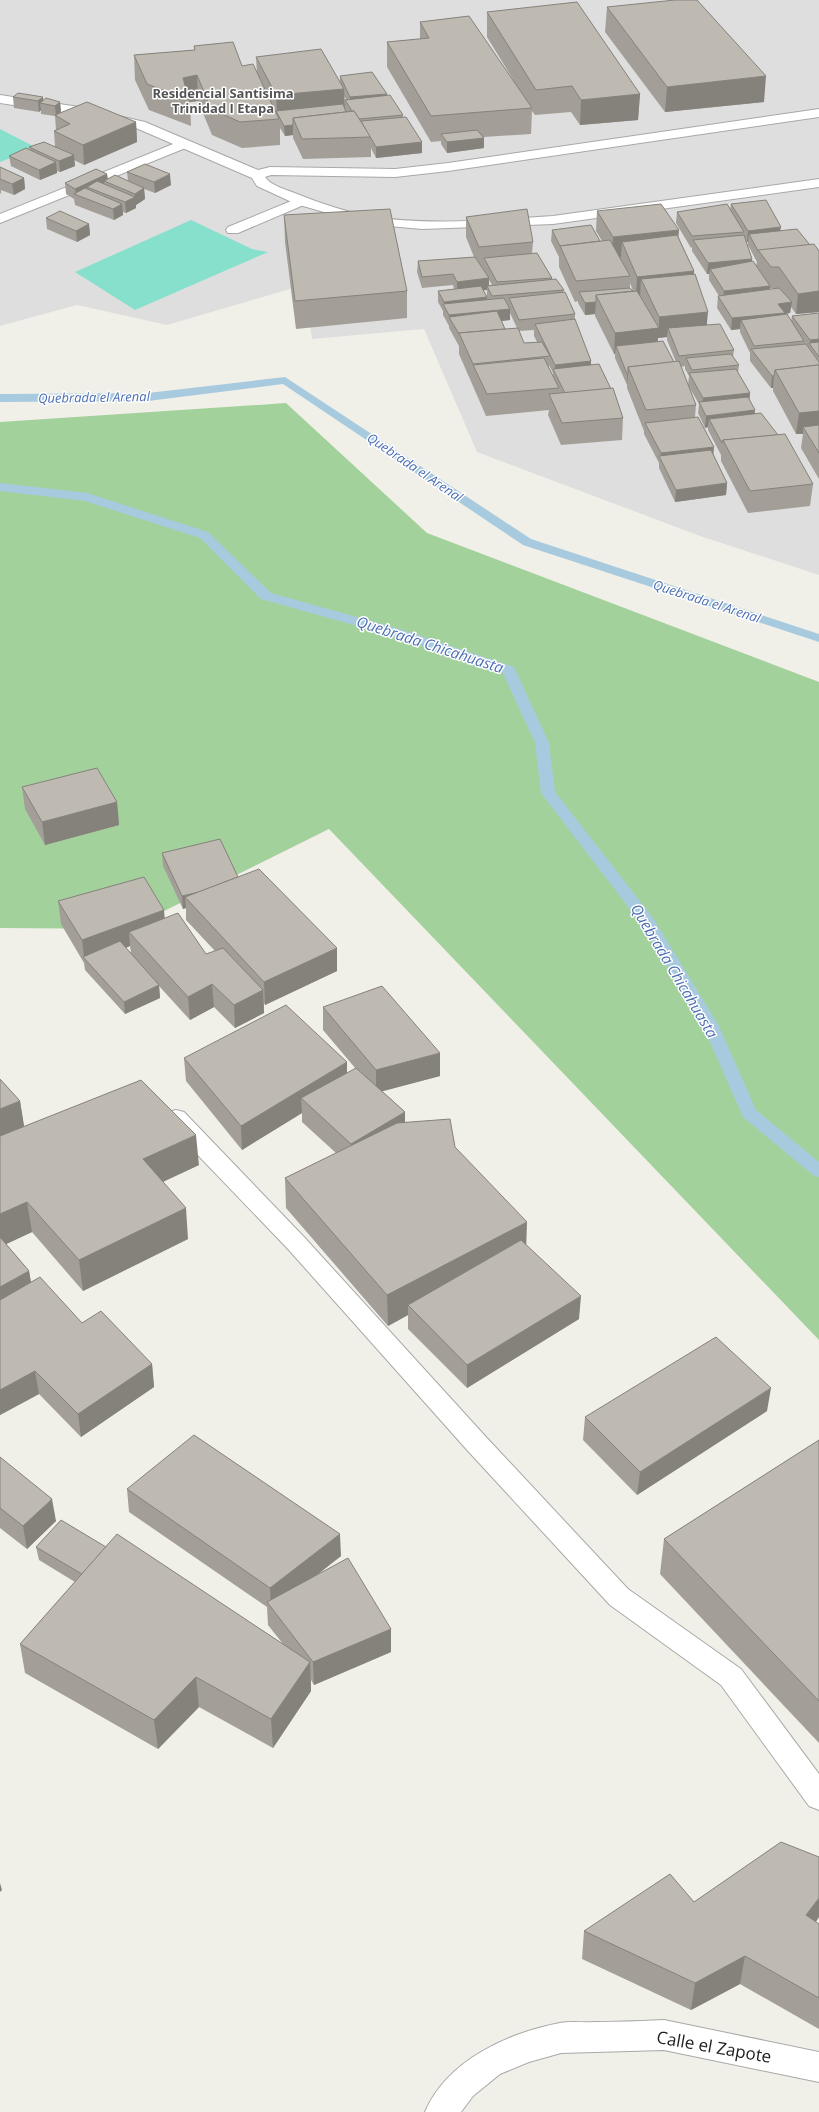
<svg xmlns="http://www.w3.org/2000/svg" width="819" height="2112" viewBox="0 0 819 2112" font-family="'Open Sans',sans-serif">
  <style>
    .residential { fill: #dfdede }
    .forest { fill: #a3d19c }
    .pitch { fill: #86e0cc }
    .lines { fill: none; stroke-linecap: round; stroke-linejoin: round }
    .stream { fill: #a8cadf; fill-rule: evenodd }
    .service-casing { stroke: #a8a8a8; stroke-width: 2 }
    .minor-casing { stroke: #a8a8a8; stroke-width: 2 }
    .tertiary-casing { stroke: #a8a8a8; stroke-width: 2 }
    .service { fill: #fff; fill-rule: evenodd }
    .minor { fill: #fff; fill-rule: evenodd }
    .tertiary { fill: #fff; fill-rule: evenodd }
    .wall { fill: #a39f98; fill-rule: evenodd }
    .shaded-wall { fill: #85827c }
    .building { fill: #beb9b1; stroke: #85827c }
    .labels { text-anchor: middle; stroke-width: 3; stroke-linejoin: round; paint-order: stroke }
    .far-quarter-label { font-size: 13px; font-weight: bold; fill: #545454; stroke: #fff }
    .far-water-label { font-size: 13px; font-style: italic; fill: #4b6eb3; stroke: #fff }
    .water-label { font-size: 15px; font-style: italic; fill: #4b6eb3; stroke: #fff }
    .near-street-label { font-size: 17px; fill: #212121; stroke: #fff }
  </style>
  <rect width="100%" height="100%" fill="#f1f0e8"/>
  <!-- residential -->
  <path class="residential" d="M 0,0 L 819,0 L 819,575 L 700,536 L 477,452 L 424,329 L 312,339 L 304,285 L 167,325 L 77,305 L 0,326 Z"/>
  <!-- forest -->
  <path class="forest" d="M 286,403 L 427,533 L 819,682 L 819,1340 L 329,829 L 128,929 L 0,928 L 0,422 Z"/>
  <!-- pitch -->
  <g class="pitch">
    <path d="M 0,129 L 37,148 L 0,162 Z"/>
    <path d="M 191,220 L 252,249 L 268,252 L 135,310 L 75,272 Z"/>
  </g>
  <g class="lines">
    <!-- stream -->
    <g class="stream">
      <path d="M 285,377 L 531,539 L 819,634 L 819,642 L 523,545 L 283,384 L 148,401 L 0,402 L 0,394 L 148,393 Z"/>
      <path d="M 0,483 L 87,493 L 208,532 L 271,593 L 403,630 L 514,667 L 549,743 L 555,792 L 653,918 L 719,1026 L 756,1110 L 819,1162 L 819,1177 L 813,1175 L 743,1117 L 703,1026 L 642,925 L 541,793 L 535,743 L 503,673 L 393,636 L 261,599 L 200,538 L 85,501 L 0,491 Z"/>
    </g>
    <defs>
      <g id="service">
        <path d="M 183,140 L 188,141 L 190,144 L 188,147 L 0,223 L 0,214 Z"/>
        <path d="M 301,197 L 306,198 L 308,201 L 306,204 L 238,233 L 228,233 L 226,230 L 228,227 Z"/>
      </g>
      <g id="minor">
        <path d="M 0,95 L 79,107 L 145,122 L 258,170 L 270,167 L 395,169 L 448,163 L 819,109 L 819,117 L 448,171 L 395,177 L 271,175 L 265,177 C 271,186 288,190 297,194 C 319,203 344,211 367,216 C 424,226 495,220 553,216 L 819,179 L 819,187 L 553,224 L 422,229 L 366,224 L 296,204 L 257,186 L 252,178 L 136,128 L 79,115 L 0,103 Z"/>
        <path d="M 176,1110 L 184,1112 L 304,1237 L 486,1437 L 628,1589 L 741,1669 L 819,1774 L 819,1810 L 809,1806 L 721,1685 L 610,1605 L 468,1451 L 288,1249 L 168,1124 L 165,1118 L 168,1112 Z"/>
      </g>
      <path id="tertiary" d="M 664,2020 L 819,2052 L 819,2082 L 664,2050 L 561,2053 L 529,2062 L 500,2074 L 473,2096 L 461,2112 L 425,2112 C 447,2060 508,2033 560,2023 C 571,2021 583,2023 594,2022 C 617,2022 641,2021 664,2020 Z"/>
    </defs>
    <!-- service casing -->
    <use href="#service" class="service-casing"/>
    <!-- minor casing -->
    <use href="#minor" class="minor-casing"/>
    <!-- tertiary casing -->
    <use href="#tertiary" class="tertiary-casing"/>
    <!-- service -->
    <use href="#service" class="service"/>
    <!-- minor -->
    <use href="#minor" class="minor"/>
    <!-- tertiary -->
    <use href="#tertiary" class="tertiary"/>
  </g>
  <!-- wall -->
  <g class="wall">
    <path d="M 607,7 L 764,102 L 665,112 L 605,32 Z"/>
    <path d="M 487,12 L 640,94 L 638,120 L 580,125 L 571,112 L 535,115 L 532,111 L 531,134 L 484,137 L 484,148 L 447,153 L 441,144 L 441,141 L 431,142 L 387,67 L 387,42 L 420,39 L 420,22 L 514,81 L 487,37 Z"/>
    <path d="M 194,46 L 242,66 L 257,73 L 256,57 L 340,82 L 340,76 L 387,96 L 403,115 L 403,117 L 422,153 L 376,158 L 371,148 L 371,157 L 303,159 L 293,138 L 293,135 L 285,136 L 280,128 L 280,145 L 242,148 L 212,135 L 198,101 L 190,102 L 191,126 L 149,110 L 135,80 L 134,55 L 195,50 ZM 344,96 L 346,99 L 345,100 L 345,110 L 345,108 Z"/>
    <path d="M 13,97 L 43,97 L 43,101 L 60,102 L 61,112 L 136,122 L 137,142 L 84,165 L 74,160 L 75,166 L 60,172 L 57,171 L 57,173 L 40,180 L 11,166 L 9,156 L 30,150 L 29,147 L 55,147 L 54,131 L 56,130 L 55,116 L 41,114 L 41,110 L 39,112 L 14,108 Z"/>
    <path d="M 0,167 L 24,178 L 25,189 L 14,195 L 1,190 L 1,193 L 0,194 Z"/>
    <path d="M 127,172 L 171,185 L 155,193 L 144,189 L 145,199 L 136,205 L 136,208 L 126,213 L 123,212 L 123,215 L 114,220 L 75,205 L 74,199 L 66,194 L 65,183 L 107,174 L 108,179 L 128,181 Z"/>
    <path d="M 731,204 L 780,230 L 810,245 L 819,251 L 819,312 L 796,314 L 791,307 L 790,313 L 785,314 L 785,315 L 791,321 L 792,316 L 819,313 L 819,479 L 801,448 L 803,434 L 796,434 L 773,391 L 773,388 L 771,388 L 750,361 L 750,353 L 740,332 L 740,329 L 731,330 L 717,308 L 718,296 L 719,296 L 709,280 L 709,274 L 707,274 L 692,251 L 692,247 L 691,248 L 676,223 L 677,212 L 730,210 ZM 746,240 L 747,242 L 748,242 L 748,245 L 757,262 L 756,266 L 752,261 L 752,259 ZM 770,288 L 778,288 L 770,289 Z"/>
    <path d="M 597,211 L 678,236 L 694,271 L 694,274 L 707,325 L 734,350 L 733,357 L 739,365 L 738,373 L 750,393 L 749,400 L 755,414 L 813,484 L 810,506 L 748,513 L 721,461 L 721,455 L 708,430 L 708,427 L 705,428 L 698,413 L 699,404 L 688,385 L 689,376 L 685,369 L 685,366 L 681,367 L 696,405 L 695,417 L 727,483 L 726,495 L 675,502 L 659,468 L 659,463 L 644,434 L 644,431 L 627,388 L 627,385 L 615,358 L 615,354 L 614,354 L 595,316 L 595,314 L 585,315 L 578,303 L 578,301 L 575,302 L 559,267 L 559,257 L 551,241 L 552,230 L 600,241 L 602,241 L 596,231 ZM 630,283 L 633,291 L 630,288 ZM 667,337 L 667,340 L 676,362 L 674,362 L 658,342 L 658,338 Z"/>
    <path d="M 284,215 L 407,291 L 407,318 L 296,329 L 285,242 Z"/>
    <path d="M 466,217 L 533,242 L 532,253 L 552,278 L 552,279 L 564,290 L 563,292 L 575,314 L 575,320 L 591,361 L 591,365 L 623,418 L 622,440 L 561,445 L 548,415 L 549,410 L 486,416 L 459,354 L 459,346 L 449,328 L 449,326 L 443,315 L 443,311 L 438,302 L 438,291 L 454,289 L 453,285 L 422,288 L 417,272 L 418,261 L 474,257 L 466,237 ZM 489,280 L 492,285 L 489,285 ZM 483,290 L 487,290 L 487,296 ZM 510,313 L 517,328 L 505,329 L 502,321 L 510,320 ZM 534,330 L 534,336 L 537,342 L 524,343 L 519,331 ZM 549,365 L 553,373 L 553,376 L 549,369 Z"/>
    <path d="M 46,218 L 89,224 L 90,235 L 77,242 L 47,229 Z"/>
    <path d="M 22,787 L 117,802 L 119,825 L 45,845 L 25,809 Z"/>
    <path d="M 162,853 L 238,877 L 337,971 L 265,1005 L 264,1003 L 264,1013 L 235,1028 L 214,1007 L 190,1020 L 159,986 L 160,998 L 125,1014 L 85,970 L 84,963 L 61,924 L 58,901 L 164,918 L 206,954 L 215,951 L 186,920 L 186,908 L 183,909 L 163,866 ZM 130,946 L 131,953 L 126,948 Z"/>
    <path d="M 323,1007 L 440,1076 L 382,1091 L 405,1112 L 405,1123 L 455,1147 L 579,1319 L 467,1388 L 408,1329 L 408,1315 L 388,1326 L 286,1208 L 285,1178 L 336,1153 L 302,1122 L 302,1113 L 242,1150 L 186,1081 L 184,1058 L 347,1073 L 356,1069 L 323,1030 Z"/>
    <path d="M 0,1079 L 20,1101 L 24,1127 L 199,1165 L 163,1182 L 188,1239 L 83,1291 L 32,1232 L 6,1244 L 29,1271 L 31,1283 L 82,1323 L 152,1364 L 154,1387 L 81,1437 L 39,1394 L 0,1415 Z"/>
    <path d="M 767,1411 L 637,1495 L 583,1440 L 585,1417 Z"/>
    <path d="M 819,1440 L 819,1743 L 660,1574 L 664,1539 Z"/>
    <path d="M 0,1457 L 56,1521 L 27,1549 L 0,1528 Z"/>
    <path d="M 127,1489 L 341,1556 L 316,1576 L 391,1629 L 391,1652 L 314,1685 L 311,1680 L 311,1691 L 273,1748 L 199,1707 L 158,1749 L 25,1673 L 20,1644 L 75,1582 L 39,1560 L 36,1547 L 106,1547 L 283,1644 L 268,1625 L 267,1607 L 129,1512 Z"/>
    <path d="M 694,1902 L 819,1917 L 816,1922 L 819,1924 L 819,2029 L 740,1984 L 691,2010 L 582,1959 L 584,1931 Z"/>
  </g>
  <!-- shaded-wall -->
  <g class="shaded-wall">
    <path d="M 197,75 L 198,101 L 190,102 L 183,78 Z"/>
    <path d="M 766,76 L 764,102 L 665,112 L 667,87 Z"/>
    <path d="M 344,89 L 345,109 L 277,112 L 276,95 Z"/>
    <path d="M 387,94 L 387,104 L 350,108 L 350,97 Z"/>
    <path d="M 640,94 L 638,120 L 580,125 L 581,100 Z"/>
    <path d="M 43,97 L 44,104 L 40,103 L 41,110 L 39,112 L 38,101 Z"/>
    <path d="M 60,102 L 61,112 L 56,117 L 55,106 Z"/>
    <path d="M 136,122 L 137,142 L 84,165 L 83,145 Z"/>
    <path d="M 293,125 L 293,135 L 285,136 L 284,126 Z"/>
    <path d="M 484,138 L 484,148 L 447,153 L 447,142 Z"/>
    <path d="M 422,142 L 422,153 L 376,158 L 376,147 Z"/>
    <path d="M 74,155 L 75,166 L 60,172 L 59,161 Z"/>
    <path d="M 56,162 L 57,173 L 40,180 L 39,170 Z"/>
    <path d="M 107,174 L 108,183 L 104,181 L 104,187 L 87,187 L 88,194 L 76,195 L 75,189 Z"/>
    <path d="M 170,174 L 171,185 L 155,193 L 154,182 Z"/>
    <path d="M 24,178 L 25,189 L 14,195 L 12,184 Z"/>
    <path d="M 144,188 L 145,199 L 136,205 L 136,208 L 126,213 L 125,202 L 135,197 L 135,194 Z"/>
    <path d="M 122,204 L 123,215 L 114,220 L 113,209 Z"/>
    <path d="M 89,224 L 90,235 L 77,242 L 76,231 Z"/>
    <path d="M 781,227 L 779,238 L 749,234 L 748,242 L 747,242 L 748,231 Z"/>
    <path d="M 679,230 L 677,251 L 622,242 L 621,257 L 612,258 L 613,237 Z"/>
    <path d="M 752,259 L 751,270 L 710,269 L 709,274 L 707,274 L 708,263 Z"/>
    <path d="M 694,271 L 692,291 L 641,279 L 640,297 L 636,297 L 637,277 Z"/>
    <path d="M 489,278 L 489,290 L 487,286 L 487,290 L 457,293 L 457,282 Z"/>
    <path d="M 770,286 L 769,297 L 723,303 L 724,291 Z"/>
    <path d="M 819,291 L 819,312 L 796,314 L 798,294 Z"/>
    <path d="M 487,297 L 487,308 L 444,306 L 444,302 Z"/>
    <path d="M 596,302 L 595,314 L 585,315 L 585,303 Z"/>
    <path d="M 792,302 L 790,313 L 785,314 L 784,324 L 741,320 L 740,329 L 731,330 L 732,318 L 778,304 Z"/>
    <path d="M 510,309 L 510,320 L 455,326 L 449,317 L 449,326 L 449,315 Z"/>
    <path d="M 708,312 L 706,333 L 668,328 L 667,337 L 658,338 L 657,349 L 616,346 L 615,354 L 614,354 L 615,333 L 659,328 L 659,317 Z"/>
    <path d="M 819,339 L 819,351 L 810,344 L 810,340 Z"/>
    <path d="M 591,361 L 591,373 L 555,373 L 555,365 Z"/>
    <path d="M 627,374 L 628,374 L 627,385 Z"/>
    <path d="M 772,376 L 774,376 L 773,388 L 771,388 Z"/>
    <path d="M 750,393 L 749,404 L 702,408 L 703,398 Z"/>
    <path d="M 755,410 L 754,422 L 709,419 L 708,427 L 705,428 L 706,416 Z"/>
    <path d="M 819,411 L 819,432 L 803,427 L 803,434 L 796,434 L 799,413 Z"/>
    <path d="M 714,447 L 713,459 L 660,458 L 661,453 Z"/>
    <path d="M 727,483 L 726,495 L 675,502 L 676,490 Z"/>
    <path d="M 117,802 L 119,825 L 45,845 L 42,822 Z"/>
    <path d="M 240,881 L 185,897 L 186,908 L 183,909 L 182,896 Z"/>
    <path d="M 164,910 L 166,933 L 129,932 L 130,946 L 88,962 L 84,957 L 82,940 Z"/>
    <path d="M 337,948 L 337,971 L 265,1005 L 264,982 Z"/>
    <path d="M 212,984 L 214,1007 L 190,1020 L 188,997 Z"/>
    <path d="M 159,985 L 160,998 L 125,1014 L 124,1002 Z"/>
    <path d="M 263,990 L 264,1013 L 235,1028 L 234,1005 Z"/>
    <path d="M 440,1053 L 440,1076 L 376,1093 L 376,1070 Z"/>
    <path d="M 347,1062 L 347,1085 L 301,1098 L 302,1113 L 242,1150 L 241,1126 Z"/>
    <path d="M 20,1101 L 25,1132 L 0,1142 L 0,1109 Z"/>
    <path d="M 405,1112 L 405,1135 L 351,1167 L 351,1144 Z"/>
    <path d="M 196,1135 L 199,1165 L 147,1189 L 143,1159 Z"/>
    <path d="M 27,1202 L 32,1232 L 0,1247 L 0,1214 Z"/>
    <path d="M 186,1208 L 188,1239 L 83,1291 L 79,1260 Z"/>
    <path d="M 527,1222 L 526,1253 L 408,1305 L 408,1315 L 388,1326 L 387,1295 Z"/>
    <path d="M 29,1271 L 33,1294 L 0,1312 L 0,1287 Z"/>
    <path d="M 581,1296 L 579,1319 L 467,1388 L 467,1365 Z"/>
    <path d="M 152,1364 L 154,1387 L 81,1437 L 78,1414 Z"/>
    <path d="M 35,1371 L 39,1394 L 0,1415 L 0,1390 Z"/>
    <path d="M 771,1388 L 767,1411 L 637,1495 L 640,1472 Z"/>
    <path d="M 52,1499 L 56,1521 L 27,1549 L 23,1526 Z"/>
    <path d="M 340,1534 L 341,1556 L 272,1609 L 271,1608 L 270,1588 Z"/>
    <path d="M 391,1629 L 391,1652 L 314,1685 L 313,1662 Z"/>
    <path d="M 310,1662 L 311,1691 L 273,1748 L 271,1719 Z"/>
    <path d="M 196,1677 L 199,1707 L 158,1749 L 154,1720 Z"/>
    <path d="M 0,1883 L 2,1890 L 0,1892 Z"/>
    <path d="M 819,1898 L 819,1917 L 800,1943 L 806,1915 Z"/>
    <path d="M 745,1956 L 740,1984 L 691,2010 L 695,1983 Z"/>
  </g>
  <!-- building -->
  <g class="building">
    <path d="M 675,0 L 697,0 L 766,76 L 667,87 L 607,7 Z"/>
    <path d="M 577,2 L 640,94 L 581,100 L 572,86 L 536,90 L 487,12 Z"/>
    <path d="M 469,16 L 532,108 L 431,116 L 387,42 L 429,38 L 420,22 Z"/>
    <path d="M 233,42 L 242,66 L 253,64 L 279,119 L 240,122 L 211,109 L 197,75 L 183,78 L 189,100 L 147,84 L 134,55 L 195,50 L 194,46 Z"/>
    <path d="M 321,49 L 344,89 L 276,95 L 256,57 Z"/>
    <path d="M 372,72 L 387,94 L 350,97 L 340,76 Z"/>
    <path d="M 18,93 L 43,97 L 38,101 L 13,97 Z"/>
    <path d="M 390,95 L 403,115 L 359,119 L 354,111 L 352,111 L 345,100 Z"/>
    <path d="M 46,98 L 60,102 L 55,106 L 40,103 Z"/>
    <path d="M 87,102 L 136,122 L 83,145 L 54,131 L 70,124 L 55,115 Z"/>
    <path d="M 343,104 L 346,112 L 293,118 L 293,125 L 284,126 L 276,111 Z"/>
    <path d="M 354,111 L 371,137 L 302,139 L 293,118 Z"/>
    <path d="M 406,117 L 422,142 L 376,147 L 361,121 Z"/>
    <path d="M 477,130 L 484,138 L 447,142 L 441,134 Z"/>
    <path d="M 44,142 L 74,155 L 59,161 L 29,147 Z"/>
    <path d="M 26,148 L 56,162 L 39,170 L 9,156 Z"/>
    <path d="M 145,164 L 170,174 L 154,182 L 127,172 Z"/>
    <path d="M 0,167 L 24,178 L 12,184 L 0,179 Z"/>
    <path d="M 96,169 L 107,174 L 75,189 L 65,183 Z"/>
    <path d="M 115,175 L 144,188 L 135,194 L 104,181 Z"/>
    <path d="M 97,181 L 135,197 L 125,202 L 87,187 Z"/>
    <path d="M 85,188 L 122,204 L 113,209 L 74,194 Z"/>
    <path d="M 766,200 L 781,227 L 748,231 L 731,204 Z"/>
    <path d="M 661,204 L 679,230 L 613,237 L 597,211 Z"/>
    <path d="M 727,204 L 744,232 L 692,236 L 677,212 Z"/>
    <path d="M 390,209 L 407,291 L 295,301 L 284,215 Z"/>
    <path d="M 527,209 L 533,242 L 479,247 L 466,217 Z"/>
    <path d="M 60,211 L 89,224 L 76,231 L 46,218 Z"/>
    <path d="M 591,225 L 600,241 L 560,246 L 552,230 Z"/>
    <path d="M 797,229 L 810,245 L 758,251 L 749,234 Z"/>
    <path d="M 677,235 L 694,271 L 637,277 L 622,242 Z"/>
    <path d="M 744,235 L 752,259 L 708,263 L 693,240 Z"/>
    <path d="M 610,240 L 630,276 L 576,281 L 560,246 Z"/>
    <path d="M 814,244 L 819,251 L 819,291 L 798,294 L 779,267 L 771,267 L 758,250 Z"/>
    <path d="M 537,253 L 552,278 L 497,282 L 484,258 Z"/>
    <path d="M 475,257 L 489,278 L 457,282 L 453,274 L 422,277 L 418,261 Z"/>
    <path d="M 753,261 L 770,286 L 724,291 L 710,269 Z"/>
    <path d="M 695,274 L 708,312 L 659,317 L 641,279 Z"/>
    <path d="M 556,279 L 564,290 L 492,296 L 487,286 Z"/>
    <path d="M 481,286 L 487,297 L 444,302 L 438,291 Z"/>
    <path d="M 630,288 L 633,291 L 596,295 L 596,302 L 585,303 L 579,292 Z"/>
    <path d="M 779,288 L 792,302 L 778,304 L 785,313 L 732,318 L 718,296 Z"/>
    <path d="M 637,291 L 659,328 L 615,333 L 596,295 Z"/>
    <path d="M 565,292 L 575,314 L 519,320 L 509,298 Z"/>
    <path d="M 504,298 L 510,309 L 449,315 L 443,304 Z"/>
    <path d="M 497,311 L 505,329 L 459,333 L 459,334 L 449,317 Z"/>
    <path d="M 819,313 L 819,339 L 810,340 L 792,316 Z"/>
    <path d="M 787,314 L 804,341 L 754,346 L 741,320 Z"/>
    <path d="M 575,319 L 591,361 L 555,365 L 535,324 Z"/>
    <path d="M 720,324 L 734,350 L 679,356 L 668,328 Z"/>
    <path d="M 518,328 L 524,343 L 542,342 L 550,356 L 473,364 L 459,333 Z"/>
    <path d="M 663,341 L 674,362 L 628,367 L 628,374 L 627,374 L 616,346 Z"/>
    <path d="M 819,342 L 819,357 L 809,343 Z"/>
    <path d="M 806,344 L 819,362 L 819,366 L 818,365 L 775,370 L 774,376 L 772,376 L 751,349 Z"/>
    <path d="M 731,354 L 739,365 L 692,370 L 686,358 Z"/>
    <path d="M 544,358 L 559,388 L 487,394 L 473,365 Z"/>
    <path d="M 679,361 L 696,405 L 646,410 L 628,367 Z"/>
    <path d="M 599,364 L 611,389 L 565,393 L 553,369 Z"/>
    <path d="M 818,365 L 819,366 L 819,411 L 799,413 L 775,370 Z"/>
    <path d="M 736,369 L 750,393 L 703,398 L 689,373 Z"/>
    <path d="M 613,388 L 623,418 L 562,423 L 549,394 Z"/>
    <path d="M 748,397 L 755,410 L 706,416 L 699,402 Z"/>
    <path d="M 761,413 L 778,435 L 723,440 L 722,443 L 709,419 Z"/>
    <path d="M 698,417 L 714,447 L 661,453 L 645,423 Z"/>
    <path d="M 819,425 L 819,453 L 803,427 Z"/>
    <path d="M 785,434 L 813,484 L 750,491 L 723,440 Z"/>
    <path d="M 711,450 L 727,483 L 676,490 L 659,456 Z"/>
    <path d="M 97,768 L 117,802 L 42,822 L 22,787 Z"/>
    <path d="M 220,839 L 238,877 L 199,892 L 182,896 L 162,853 Z"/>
    <path d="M 259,869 L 337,948 L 264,982 L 185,897 Z"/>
    <path d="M 144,877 L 164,910 L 82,940 L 58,901 Z"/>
    <path d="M 178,913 L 206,954 L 223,948 L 263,990 L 234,1005 L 212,984 L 188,997 L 129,932 Z"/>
    <path d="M 120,941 L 159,985 L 124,1002 L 83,957 Z"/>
    <path d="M 382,986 L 440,1053 L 376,1070 L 323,1007 Z"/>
    <path d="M 286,1005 L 347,1062 L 241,1126 L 184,1058 Z"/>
    <path d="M 356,1068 L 405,1112 L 351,1144 L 301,1098 Z"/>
    <path d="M 0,1079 L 20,1101 L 0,1109 Z"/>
    <path d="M 141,1080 L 196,1135 L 143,1159 L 186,1208 L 79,1260 L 27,1202 L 0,1214 L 0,1136 Z"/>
    <path d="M 450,1119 L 455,1147 L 527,1222 L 387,1295 L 285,1178 L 397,1123 Z"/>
    <path d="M 0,1237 L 29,1271 L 0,1287 Z"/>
    <path d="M 521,1240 L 581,1296 L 467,1365 L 408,1305 Z"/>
    <path d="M 40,1277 L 82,1323 L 101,1311 L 152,1364 L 78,1414 L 35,1371 L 0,1390 L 0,1300 Z"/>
    <path d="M 716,1337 L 771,1388 L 640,1472 L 585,1417 Z"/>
    <path d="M 194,1435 L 340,1534 L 270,1588 L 127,1489 Z"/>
    <path d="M 819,1440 L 819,1701 L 664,1539 Z"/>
    <path d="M 0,1457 L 52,1499 L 23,1526 L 0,1508 Z"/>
    <path d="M 61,1520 L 106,1547 L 82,1574 L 36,1547 Z"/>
    <path d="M 117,1534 L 310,1662 L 271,1719 L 196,1677 L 154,1720 L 20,1644 Z"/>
    <path d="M 348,1558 L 391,1629 L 313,1662 L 267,1602 Z"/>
    <path d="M 781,1842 L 819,1857 L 819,1898 L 806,1915 L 819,1924 L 819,1998 L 745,1956 L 695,1983 L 584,1931 L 670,1874 L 694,1902 Z"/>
  </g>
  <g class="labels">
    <!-- far-quarter labels -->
    <g class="far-quarter-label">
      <text x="223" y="98">Residencial Santisima<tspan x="223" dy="15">Trinidad I Etapa</tspan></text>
    </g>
    <!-- far-water labels -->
    <g class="far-water-label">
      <text transform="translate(94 397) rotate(-1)" y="5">Quebrada el Arenal</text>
      <text transform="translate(415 467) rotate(34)" y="5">Quebrada el Arenal</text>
      <text transform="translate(707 601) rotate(18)" y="5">Quebrada el Arenal</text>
    </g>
    <!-- water labels -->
    <g class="water-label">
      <text transform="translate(430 645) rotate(18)" y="5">Quebrada Chicahuasta</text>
      <text transform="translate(674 971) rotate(59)" y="5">Quebrada Chicahuasta</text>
    </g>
    <!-- near-street labels -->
    <g class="near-street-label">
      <text transform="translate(714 2047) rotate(10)" y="6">Calle el Zapote</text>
    </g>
  </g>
</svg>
